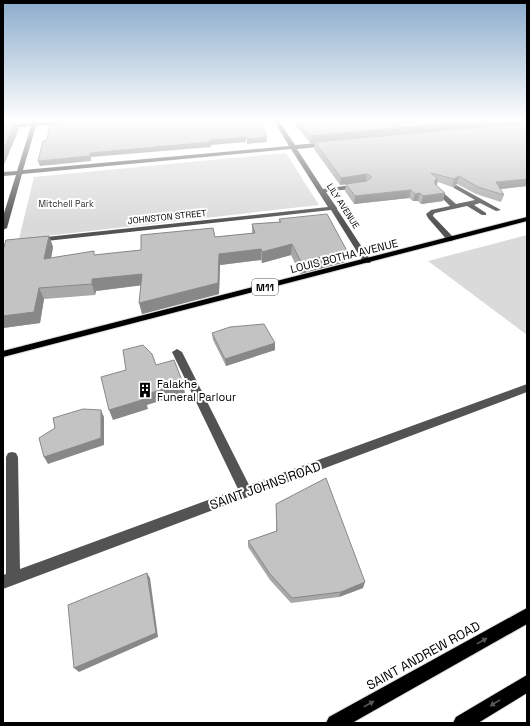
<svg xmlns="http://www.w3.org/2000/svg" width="530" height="726" viewBox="0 0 530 726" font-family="'Space Grotesk',sans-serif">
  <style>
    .green { fill: #dadada }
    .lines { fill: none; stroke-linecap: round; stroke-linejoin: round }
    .major-casing { stroke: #dbdbdb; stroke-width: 2 }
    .minor { fill: #535353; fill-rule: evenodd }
    .major { fill: #000; fill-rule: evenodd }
    .wall { fill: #a8a8a8 }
    .shaded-wall { fill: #888 }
    .building { fill: #c3c3c3; stroke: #888 }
    .oneway { fill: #595959 }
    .labels { text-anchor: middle; stroke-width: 4; stroke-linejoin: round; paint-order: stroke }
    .far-park-label { font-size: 9px; fill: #313131; stroke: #fff }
    .far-street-label { font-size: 9px; fill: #000; stroke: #fff }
    .shield { fill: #fff; stroke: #4c4c4c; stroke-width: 1 }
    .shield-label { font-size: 10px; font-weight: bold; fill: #000 }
    .street-label { font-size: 11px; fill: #000; stroke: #fff }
    .poi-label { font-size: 11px; fill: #000; stroke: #fff; text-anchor: start }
    .near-street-label { font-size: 13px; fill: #000; stroke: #fff }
  </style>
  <rect width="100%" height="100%" fill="#fff"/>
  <!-- green -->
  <g class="green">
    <path d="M 286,153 L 319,205 L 19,239 L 34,177 Z"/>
    <path d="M 527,235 L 527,335 L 428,261 Z"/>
  </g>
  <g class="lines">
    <defs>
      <g id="major">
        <path d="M 527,217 L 527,221 L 3,357 L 3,351 Z"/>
        <path d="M 527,608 L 527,624 L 352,723 L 326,723 L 329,717 Z"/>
        <path d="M 527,675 L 527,693 L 478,723 L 453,723 L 456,717 Z"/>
      </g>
    </defs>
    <!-- major casing -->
    <use href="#major" class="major-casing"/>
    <!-- minor -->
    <g class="minor">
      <path d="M 32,121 L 37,121 L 37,123 L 74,121 L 36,126 L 23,170 L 289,146 L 274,121 L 279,121 L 295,145 L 328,142 L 331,144 L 328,146 L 297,149 L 323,189 L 358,184 L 361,186 L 358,188 L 326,192 L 337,208 L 337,209 L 371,261 L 370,263 L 364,263 L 331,210 L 37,242 L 33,240 L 37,238 L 328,207 L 291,149 L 22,174 L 7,228 L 3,230 L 3,216 L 16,175 L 3,176 L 3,172 L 17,171 L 31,126 L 3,129 L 3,125 L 32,123 Z"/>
      <path d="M 456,185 L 501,210 L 496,211 L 480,203 L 474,205 L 486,213 L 486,215 L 482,215 L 467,206 L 435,213 L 433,215 L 433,216 L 455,239 L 451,241 L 448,241 L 428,218 L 426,214 L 431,210 L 450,206 L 434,190 L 434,188 L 438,188 L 456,204 L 475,200 L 454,188 L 453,187 Z"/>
      <path d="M 177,349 L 182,352 L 249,485 L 527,384 L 527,392 L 3,589 L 3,575 L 6,574 L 6,457 L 8,453 L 12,452 L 16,453 L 18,457 L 20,569 L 238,489 L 172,352 Z"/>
    </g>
    <!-- major -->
    <use href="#major" class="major"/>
  </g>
  <!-- wall -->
  <g class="wall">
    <path d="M 292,121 L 527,121 L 527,123 L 407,134 L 527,123 L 527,186 L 500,189 L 504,195 L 501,202 L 476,194 L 457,184 L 452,187 L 438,182 L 437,185 L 443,201 L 421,204 L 418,201 L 413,201 L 409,198 L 354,204 L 345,191 L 346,184 L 340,185 L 314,149 L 315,143 L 310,143 Z"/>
    <path d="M 279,219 L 347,251 L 345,262 L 300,274 L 291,255 L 262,263 L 261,260 L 220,265 L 219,294 L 142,314 L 141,285 L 96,291 L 95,295 L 44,299 L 40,323 L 3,328 L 3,250 L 49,236 L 53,247 L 51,258 L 95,255 L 141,250 L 215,237 L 252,233 L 252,224 L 279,222 Z"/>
    <path d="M 212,333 L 275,343 L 275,350 L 226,366 L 213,340 Z"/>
    <path d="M 276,504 L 363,588 L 339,597 L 291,603 L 270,580 L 248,547 L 248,541 L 276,531 Z"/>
  </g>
  <!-- shaded-wall -->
  <g class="shaded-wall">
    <path d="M 15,121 L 16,121 L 19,129 L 3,167 L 3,150 Z"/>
    <path d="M 474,121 L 527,121 L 527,123 L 310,143 L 310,136 Z"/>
    <path d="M 265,133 L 266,133 L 267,142 L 247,144 L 247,139 Z"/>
    <path d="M 246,137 L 246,142 L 211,145 L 211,147 L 91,157 L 91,161 L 40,166 L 38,161 L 90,153 L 210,140 Z"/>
    <path d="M 367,174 L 366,182 L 340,185 L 341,178 Z"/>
    <path d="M 459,176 L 457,184 L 452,187 L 454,179 Z"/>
    <path d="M 438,179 L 436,186 L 433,187 L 435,180 Z"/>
    <path d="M 527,179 L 527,186 L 493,190 L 496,182 Z"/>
    <path d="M 411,190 L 409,198 L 354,204 L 355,196 Z"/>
    <path d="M 420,193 L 418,201 L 413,201 L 415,194 Z"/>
    <path d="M 445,193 L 443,201 L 421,204 L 423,196 Z"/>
    <path d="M 49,236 L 53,247 L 49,270 L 44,259 Z"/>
    <path d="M 292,244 L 291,255 L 262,263 L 262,252 Z"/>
    <path d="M 261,249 L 261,260 L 220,265 L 219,294 L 142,314 L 139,303 L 219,254 Z"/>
    <path d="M 347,251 L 345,262 L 300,274 L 301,262 Z"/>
    <path d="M 142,274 L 144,285 L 96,291 L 95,295 L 92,284 L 92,279 Z"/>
    <path d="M 39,288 L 44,299 L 40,323 L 3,328 L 3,316 Z"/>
    <path d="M 275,343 L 275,350 L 226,366 L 225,359 Z"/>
    <path d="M 183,383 L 185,393 L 147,405 L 148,409 L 113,420 L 109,410 L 144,395 Z"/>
    <path d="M 101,410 L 104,417 L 104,445 L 48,464 L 44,457 Z"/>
    <path d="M 147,573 L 150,578 L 158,637 L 79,672 L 74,668 Z"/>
    <path d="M 365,582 L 363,588 L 339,597 L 341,592 Z"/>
  </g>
  <!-- building -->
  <g class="building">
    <path d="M 16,121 L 3,150 L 3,122 Z"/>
    <path d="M 93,121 L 259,121 L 266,133 L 265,133 L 267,137 L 247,139 L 246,137 L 210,140 L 211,142 L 90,153 L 90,156 L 38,161 L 43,141 L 47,140 L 50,124 Z"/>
    <path d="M 298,121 L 474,121 L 310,136 Z"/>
    <path d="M 527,123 L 527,179 L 496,182 L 504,195 L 478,187 L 459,176 L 454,179 L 431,173 L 438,179 L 435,180 L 435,184 L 445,193 L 423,196 L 420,193 L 415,194 L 411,190 L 355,196 L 346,184 L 367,181 L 372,177 L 367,174 L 341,178 L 315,142 Z"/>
    <path d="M 327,214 L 347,251 L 301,262 L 292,244 L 262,252 L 261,249 L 219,254 L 218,283 L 139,303 L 142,274 L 92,279 L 92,284 L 39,288 L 34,312 L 3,316 L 3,250 L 6,240 L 49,236 L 44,259 L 94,251 L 94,255 L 141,250 L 141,235 L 213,228 L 215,237 L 255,233 L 252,224 L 281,222 L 279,219 Z"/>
    <path d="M 264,324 L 275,343 L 225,359 L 212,333 L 230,327 Z"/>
    <path d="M 143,345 L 152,354 L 156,365 L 174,360 L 183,383 L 144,395 L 145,399 L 109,410 L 101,377 L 126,370 L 123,350 Z"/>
    <path d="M 83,409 L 101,410 L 101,438 L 44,457 L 39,438 L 55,428 L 53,418 Z"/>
    <path d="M 326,478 L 365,582 L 341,592 L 292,598 L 270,574 L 248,541 L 277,531 L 276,504 Z"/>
    <path d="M 147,573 L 156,633 L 74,668 L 68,605 Z"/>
  </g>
  <!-- one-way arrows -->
  <defs><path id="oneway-solid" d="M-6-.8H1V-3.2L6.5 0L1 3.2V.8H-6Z"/></defs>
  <g class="oneway">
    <use href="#oneway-solid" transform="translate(482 641) rotate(-29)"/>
    <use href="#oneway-solid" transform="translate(495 703) rotate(148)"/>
    <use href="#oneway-solid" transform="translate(369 704) rotate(-29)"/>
  </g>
  <!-- sky -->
  <linearGradient id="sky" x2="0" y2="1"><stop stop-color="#8baccc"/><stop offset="0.54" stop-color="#fff"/><stop offset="1" stop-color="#fff" stop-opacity="0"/></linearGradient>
  <rect width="530" height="223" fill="url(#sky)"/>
  <!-- icons -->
  <defs>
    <symbol id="building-bare" viewBox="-9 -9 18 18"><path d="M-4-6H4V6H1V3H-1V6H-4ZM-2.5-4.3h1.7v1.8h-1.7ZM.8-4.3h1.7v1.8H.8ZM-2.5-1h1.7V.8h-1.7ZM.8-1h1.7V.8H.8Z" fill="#000" stroke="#fff" stroke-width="2.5" paint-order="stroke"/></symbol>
  </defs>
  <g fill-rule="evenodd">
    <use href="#building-bare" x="134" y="379" width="22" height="22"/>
  </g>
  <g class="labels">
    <!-- far-park labels -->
    <g class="far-park-label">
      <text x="66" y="207">Mitchell Park</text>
    </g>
    <!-- far-street labels -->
    <g class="far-street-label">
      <text transform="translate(343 206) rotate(57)" y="3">LILY AVENUE</text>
      <text transform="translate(167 217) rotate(-6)" y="3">JOHNSTON STREET</text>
    </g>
    <!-- shield labels -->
    <rect class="shield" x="252" y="279" width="26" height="16" rx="3"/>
    <g class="shield-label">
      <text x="265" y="291">M11</text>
    </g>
    <!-- street labels -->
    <g class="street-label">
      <text transform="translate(344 256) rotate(-14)" y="4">LOUIS BOTHA AVENUE</text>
    </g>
    <!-- poi labels -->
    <g class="poi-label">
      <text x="157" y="388">Falakhe<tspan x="157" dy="13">Funeral Parlour</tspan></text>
    </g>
    <!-- near-street labels -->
    <g class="near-street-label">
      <text transform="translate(265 485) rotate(-20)" y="5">SAINT JOHNS ROAD</text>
      <text transform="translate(423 655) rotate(-29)" y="5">SAINT ANDREW ROAD</text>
    </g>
  </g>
  <!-- border -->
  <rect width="530" height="726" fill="none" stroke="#000000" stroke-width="8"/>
</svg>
